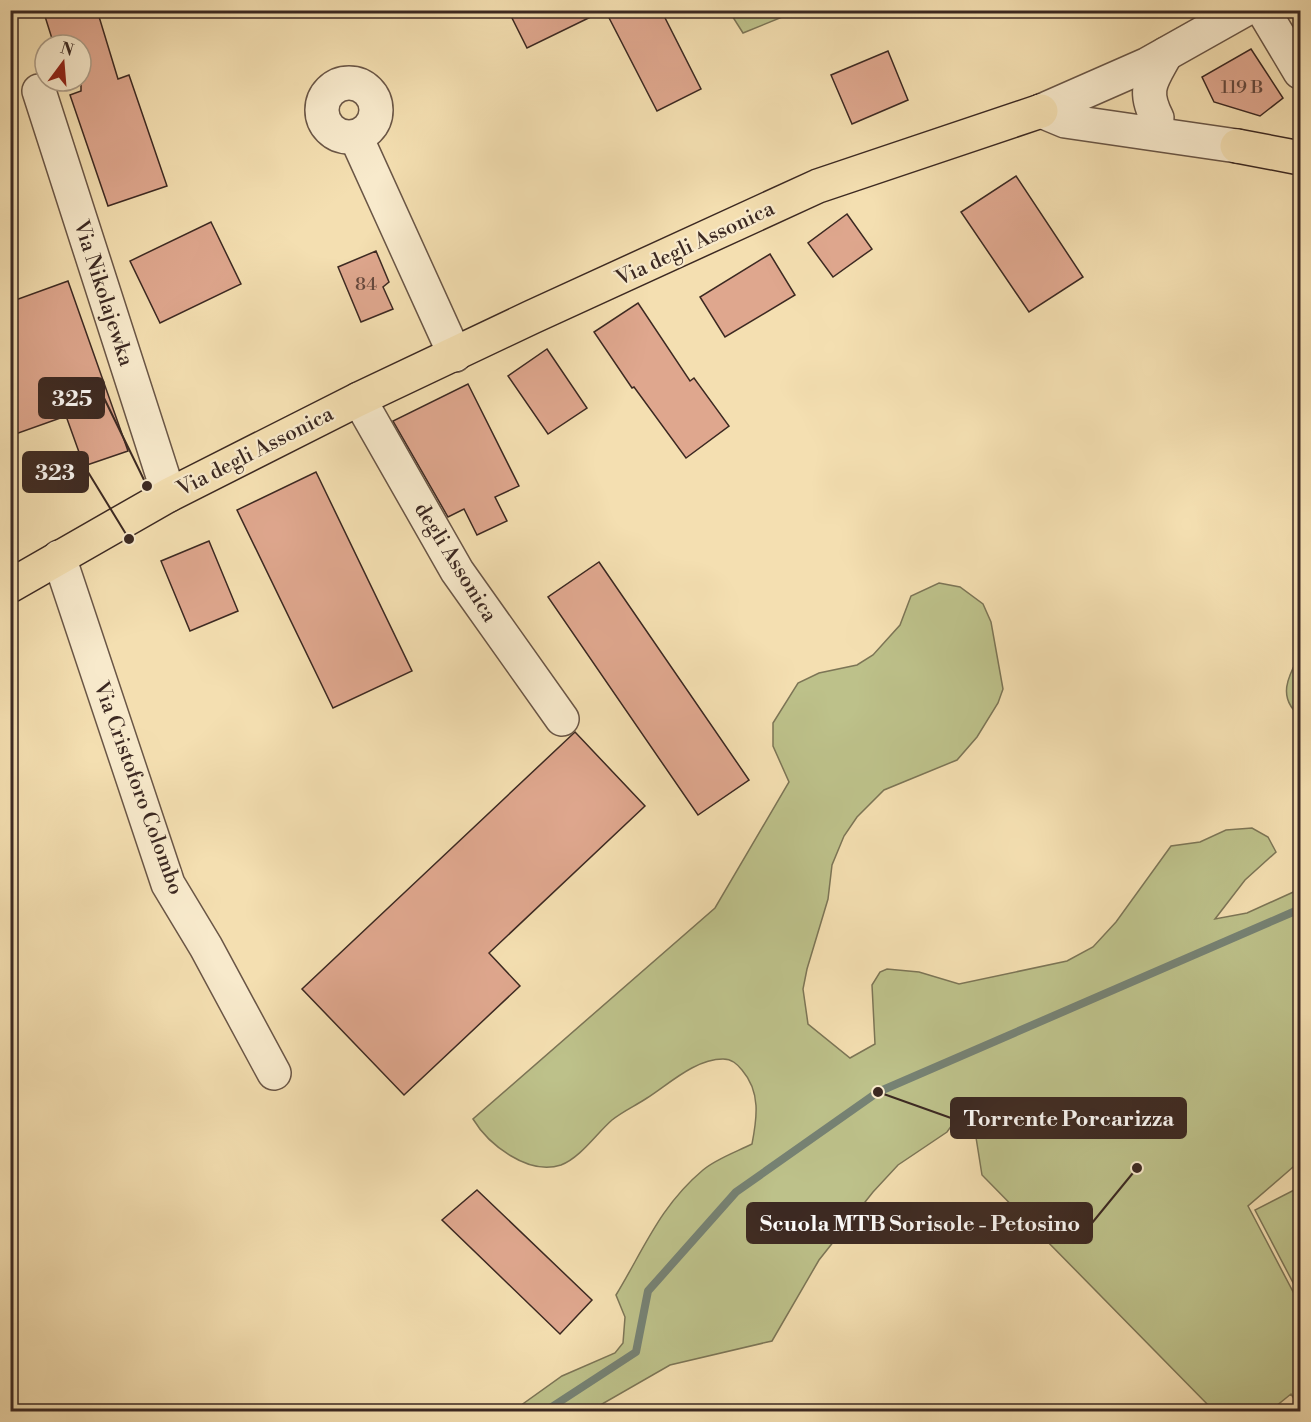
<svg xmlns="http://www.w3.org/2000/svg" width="1311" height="1422" viewBox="0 0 1311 1422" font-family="'Libre Bodoni',serif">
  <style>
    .green { fill: #bdc18a; stroke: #7c7556; stroke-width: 1.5 }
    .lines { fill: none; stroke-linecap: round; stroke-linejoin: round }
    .stream { stroke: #768274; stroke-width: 8 }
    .building { fill: #dfa78e; stroke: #3c2922; stroke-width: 1.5 }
    .minor-casing { stroke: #6a5646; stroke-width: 36 }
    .major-casing { stroke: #3c2922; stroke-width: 36 }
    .minor { stroke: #f8eacc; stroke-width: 33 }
    .major { stroke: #f4dfb1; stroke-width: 33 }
    .labels { text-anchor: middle; stroke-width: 4.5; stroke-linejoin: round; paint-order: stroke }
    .number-label { font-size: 18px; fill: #65483d }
    .street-label { font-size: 21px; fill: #3c2922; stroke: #f8eacc }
    .leader { fill: none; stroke: #3c2922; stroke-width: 2 }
    .callout-dot { fill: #3c2922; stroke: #f8eacc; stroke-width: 2 }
    .callout { fill: #3c2922; stroke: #3c2922; stroke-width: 2 }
    .callout-label { font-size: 22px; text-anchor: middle; font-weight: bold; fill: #fff }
  </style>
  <rect width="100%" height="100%" fill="#f4dfb1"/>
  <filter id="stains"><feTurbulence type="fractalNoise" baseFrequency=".00333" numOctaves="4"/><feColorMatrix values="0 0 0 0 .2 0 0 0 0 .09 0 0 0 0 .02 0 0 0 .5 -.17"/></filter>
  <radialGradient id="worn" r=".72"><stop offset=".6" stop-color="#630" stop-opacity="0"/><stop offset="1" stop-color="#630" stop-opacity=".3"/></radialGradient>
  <!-- green -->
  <g class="green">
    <path d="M 729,11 L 797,11 L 743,33 Z"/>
    <path d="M 939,583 L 960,587 L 983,604 L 991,622 L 1003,689 L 998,703 L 977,737 L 957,760 L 884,790 L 857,817 L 844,836 L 832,865 L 828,899 L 807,969 L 803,989 L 808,1024 L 850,1058 L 875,1044 L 872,985 L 880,972 L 887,969 L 919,972 L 959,984 L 1067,961 L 1093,947 L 1116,922 L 1171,846 L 1200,842 L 1226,830 L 1252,828 L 1268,837 L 1276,852 L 1245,880 L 1215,919 L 1247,913 L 1300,889 L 1300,1161 L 1248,1206 L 1300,1305 L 1300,1408 L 1291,1394 L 1270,1411 L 1214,1411 L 982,1175 L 970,1100 L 947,1132 L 898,1165 L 873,1192 L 819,1260 L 772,1341 L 670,1365 L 590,1411 L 513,1411 L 562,1376 L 615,1353 L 623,1343 L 625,1317 L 616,1295 C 644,1249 660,1206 703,1170 C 716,1159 736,1152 752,1144 C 757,1118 761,1092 742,1070 C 737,1064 732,1059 723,1059 C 695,1059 669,1084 647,1098 C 635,1106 623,1111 612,1120 C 596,1134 581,1157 561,1165 C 528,1176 488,1144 473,1119 L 715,908 L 789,782 L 773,746 L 773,723 L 798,683 L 819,673 L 857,665 L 873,655 L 900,625 L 911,596 Z"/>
    <path d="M 1300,654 L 1300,716 C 1276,697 1289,675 1300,654 Z"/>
    <path d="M 1300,1187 L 1300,1296 L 1255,1210 Z"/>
  </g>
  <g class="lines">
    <!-- stream -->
    <path class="stream" d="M 544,1412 L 636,1352 L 648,1291 L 736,1192 L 878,1092 L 1300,909"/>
  </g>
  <!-- building -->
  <g class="building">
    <path d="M 43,10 L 97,10 L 118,79 L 129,75 L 167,186 L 108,206 L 70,95 L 81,91 L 81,45 L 54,45 Z"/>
    <path d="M 508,10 L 605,10 L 527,48 Z"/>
    <path d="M 605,10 L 661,10 L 701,89 L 657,111 Z"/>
    <path d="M 1251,49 L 1283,98 L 1260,116 L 1214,102 L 1202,77 Z"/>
    <path d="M 888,51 L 908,100 L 852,124 L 831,75 Z"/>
    <path d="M 1016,176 L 1083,277 L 1029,312 L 961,212 Z"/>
    <path d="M 847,214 L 872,249 L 833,277 L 808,243 Z"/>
    <path d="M 211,222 L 241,284 L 160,323 L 130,261 Z"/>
    <path d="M 376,251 L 389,282 L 383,287 L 393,309 L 361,322 L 338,267 Z"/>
    <path d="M 770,254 L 795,295 L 725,337 L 700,297 Z"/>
    <path d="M 68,281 L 128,451 L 84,466 L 66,416 L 10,436 L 10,302 Z"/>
    <path d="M 638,303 L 690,381 L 694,378 L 729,426 L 686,458 L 634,387 L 632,388 L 594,332 Z"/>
    <path d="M 547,349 L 587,408 L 548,434 L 508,376 Z"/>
    <path d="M 468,384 L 519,486 L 495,497 L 507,521 L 477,535 L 464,509 L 448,517 L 393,421 Z"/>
    <path d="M 316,472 L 412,671 L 333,708 L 237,510 Z"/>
    <path d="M 209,541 L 238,611 L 190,631 L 161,561 Z"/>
    <path d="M 599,562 L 749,780 L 698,815 L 548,597 Z"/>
    <path d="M 575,732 L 645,806 L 489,953 L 520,986 L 404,1095 L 302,989 Z"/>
    <path d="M 477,1190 L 592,1300 L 560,1334 L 442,1220 Z"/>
  </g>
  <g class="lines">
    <defs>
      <g id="minor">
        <path d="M 1263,10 L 1300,72"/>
        <circle cx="349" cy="110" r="27"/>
        <path d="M 39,91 L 169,495"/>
        <path d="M 1041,111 L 1148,64 L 1244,10"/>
        <path d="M 1041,111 L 1065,121 L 1237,146"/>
        <path d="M 1157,118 C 1142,89 1152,80 1166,54"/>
        <path d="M 356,137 L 455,355"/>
        <path d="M 359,399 L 457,571 L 562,719"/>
        <path d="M 59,557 L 168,884 L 206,947 L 274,1073"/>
      </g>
      <g id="major">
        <path d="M 1237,146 L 1300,158"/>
        <path d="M 10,586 L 169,495 L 359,399 L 532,317 L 818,186 L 1041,111"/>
      </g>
    </defs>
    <!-- minor casing -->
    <use href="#minor" class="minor-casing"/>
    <!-- major casing -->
    <use href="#major" class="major-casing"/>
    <!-- minor -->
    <use href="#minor" class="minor"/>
    <!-- major -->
    <use href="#major" class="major"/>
  </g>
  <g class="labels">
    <!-- number labels -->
    <g class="number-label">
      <text x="1242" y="93">119 B</text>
      <text x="366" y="290">84</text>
    </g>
    <!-- street labels -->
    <g class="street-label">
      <text transform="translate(695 243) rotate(-25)" y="7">Via degli Assonica</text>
      <text transform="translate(104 293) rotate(72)" y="7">Via Nikolajewka</text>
      <text transform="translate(255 451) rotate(-27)" y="7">Via degli Assonica</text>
      <text transform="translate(456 562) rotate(58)" y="7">degli Assonica</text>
      <text transform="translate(139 788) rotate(70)" y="7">Via Cristoforo Colombo</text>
    </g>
  </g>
  <!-- callouts -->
  <path class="leader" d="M147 486L104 398M129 539L88 472M878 1092L951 1118M1137 1168L1092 1223"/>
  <g class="callout-dot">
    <circle cx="147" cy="486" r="6"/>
    <circle cx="129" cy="539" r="6"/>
    <circle cx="878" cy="1092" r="6"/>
    <circle cx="1137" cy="1168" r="6"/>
  </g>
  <g class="callout">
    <rect x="39" y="378" width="65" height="40" rx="6"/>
    <rect x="23" y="452" width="65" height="40" rx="6"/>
    <rect x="951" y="1098" width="235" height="40" rx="6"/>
    <rect x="747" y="1203" width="345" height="40" rx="6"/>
  </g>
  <g class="callout-label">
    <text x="72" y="406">325</text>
    <text x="55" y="480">323</text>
    <text x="1069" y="1126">Torrente Porcarizza</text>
    <text x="920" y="1231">Scuola MTB Sorisole - Petosino</text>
  </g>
  <!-- margin -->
  <rect width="1311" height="1422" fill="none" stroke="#f4dfb1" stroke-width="36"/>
  <rect x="12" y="12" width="1287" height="1398" fill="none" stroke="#3c2922" stroke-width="3"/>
  <rect x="18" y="18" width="1275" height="1386" fill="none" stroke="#3c2922" stroke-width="1.5"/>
  <!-- north arrow -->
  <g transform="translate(63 63) rotate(16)"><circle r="28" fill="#f8eacc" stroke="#ad9d88" stroke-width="1.5"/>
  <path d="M0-4.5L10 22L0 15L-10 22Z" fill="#8f2418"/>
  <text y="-9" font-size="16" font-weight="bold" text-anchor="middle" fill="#3c2922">N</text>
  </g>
  <rect width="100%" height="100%" filter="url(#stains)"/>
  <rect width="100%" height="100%" fill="url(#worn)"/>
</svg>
